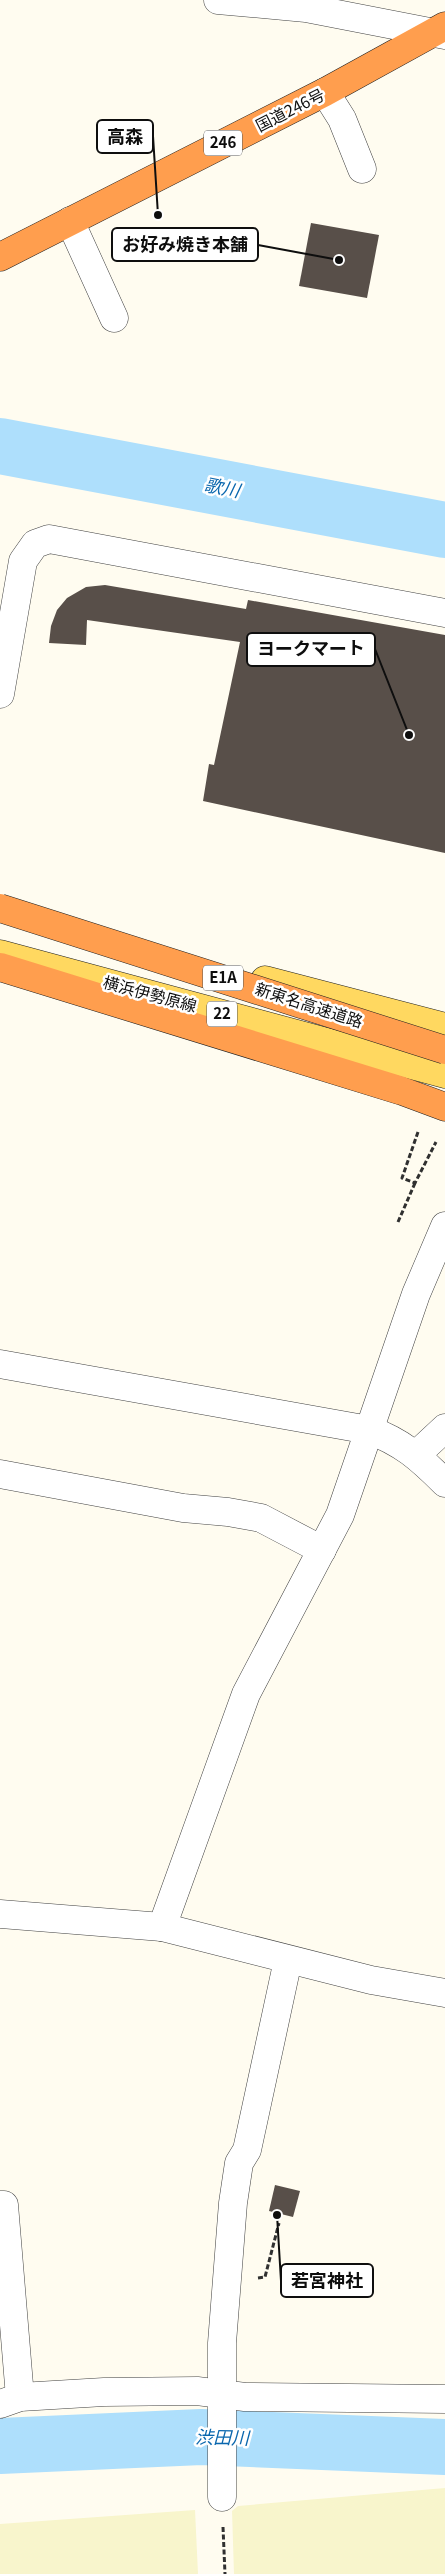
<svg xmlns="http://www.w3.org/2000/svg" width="445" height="2574" viewBox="0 0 445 2574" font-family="Georgia,'Noto Sans JP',serif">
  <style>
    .farmland { fill: #f8f5cc }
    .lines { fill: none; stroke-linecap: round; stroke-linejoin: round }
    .river { stroke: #aedffc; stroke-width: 56 }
    .building { fill: #584f49 }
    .minor-casing { stroke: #414141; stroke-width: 29 }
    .major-casing { stroke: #1f1f1f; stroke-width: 29 }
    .highway-casing { stroke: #1f1f1f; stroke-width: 29 }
    .path { stroke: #303030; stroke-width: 3; stroke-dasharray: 5 2.5; stroke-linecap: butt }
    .minor { stroke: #fff; stroke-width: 28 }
    .major { stroke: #ffd860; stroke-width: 28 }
    .highway { stroke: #ff9e4e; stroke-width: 28 }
    .highway-bridge-casing { stroke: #1f1f1f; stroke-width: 29; stroke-linecap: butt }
    .highway-bridge { stroke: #ff9e4e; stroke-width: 28 }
    .labels { text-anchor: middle; stroke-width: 5; stroke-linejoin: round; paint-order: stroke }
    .shield { fill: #fff; stroke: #565656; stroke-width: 1 }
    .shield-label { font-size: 15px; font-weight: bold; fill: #0e0e0e }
    .street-label { font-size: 16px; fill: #0e0e0e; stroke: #fff }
    .water-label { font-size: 18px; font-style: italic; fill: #0a67ae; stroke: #fff }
    .leader { fill: none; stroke: #0e0e0e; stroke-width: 2 }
    .callout-dot { fill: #0e0e0e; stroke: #fff; stroke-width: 2 }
    .callout { fill: #fff; stroke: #0e0e0e; stroke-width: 2 }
    .callout-label { font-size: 18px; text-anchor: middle; font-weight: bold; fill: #0e0e0e }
  </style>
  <rect width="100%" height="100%" fill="#fffcf0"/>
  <!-- farmland -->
  <g class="farmland">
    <path d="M 445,2488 L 445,2574 L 234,2574 L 232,2511 L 238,2506 Z"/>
    <path d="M 195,2510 L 198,2574 L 0,2574 L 0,2524 Z"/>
  </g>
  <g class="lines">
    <!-- river -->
    <g class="river">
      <path d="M 0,446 L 445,530"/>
      <path d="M 0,2446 L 201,2437 L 445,2447"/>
    </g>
  </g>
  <!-- building -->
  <g class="building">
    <path d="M 311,223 L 379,235 L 367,298 L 299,286 Z"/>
    <path d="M 105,585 L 246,609 L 248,600 L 445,635 L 445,853 L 203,801 L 209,764 L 214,765 L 240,642 L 87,620 L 86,645 L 49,643 L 51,626 L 57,610 L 67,598 L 86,587 Z"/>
    <path d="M 275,2185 L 300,2191 L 293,2217 L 269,2211 Z"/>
  </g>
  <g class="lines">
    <defs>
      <g id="minor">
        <path d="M 218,0 L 306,8 L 445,35"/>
        <path d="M 325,92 L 342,119 L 362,169"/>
        <path d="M 70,221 L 114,318"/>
        <path d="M 0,694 L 23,561 L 35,544 L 49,539 L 445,613"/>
        <path d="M 0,1364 L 369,1430 C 402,1442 420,1458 445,1483"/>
        <path d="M 416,1455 L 445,1428"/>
        <path d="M 0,1474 L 183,1508 L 228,1512 L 261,1518 L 322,1550"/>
        <path d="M 0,1914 L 162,1927 L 371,1980 L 445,1993"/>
        <path d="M 162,1927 L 246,1694 L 340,1515 L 416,1294 L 445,1226"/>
        <path d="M 0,2205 L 4,2205 L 20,2397"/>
        <path d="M 0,2404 L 20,2397 L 104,2392 L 197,2391 L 245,2397 L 445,2399"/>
        <path d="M 222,2497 L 222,2343 L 233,2203 L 239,2163 L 247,2150 L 288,1960"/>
      </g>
      <g id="major">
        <path d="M 0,954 L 445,1074"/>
        <path d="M 265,980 L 445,1027"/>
      </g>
      <g id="highway">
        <path d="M 0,257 L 325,92 L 445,26"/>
        <path d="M 0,967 L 402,1091 L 445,1107"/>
      </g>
    </defs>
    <!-- minor casing -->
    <use href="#minor" class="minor-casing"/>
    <!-- major casing -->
    <use href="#major" class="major-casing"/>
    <!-- highway casing -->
    <use href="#highway" class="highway-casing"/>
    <!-- path -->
    <g class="path">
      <path d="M 418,1132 L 402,1178 L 415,1183 L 436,1142"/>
      <path d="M 398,1222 L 415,1183"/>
      <path d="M 258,2278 L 265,2277 L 279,2223"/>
      <path d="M 223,2527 L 225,2574"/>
    </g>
    <!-- minor -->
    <use href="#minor" class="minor"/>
    <!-- major -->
    <use href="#major" class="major"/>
    <!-- highway -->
    <use href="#highway" class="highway"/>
    <defs>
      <path id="highway-bridge" d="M 0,908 L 445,1050"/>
    </defs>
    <!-- highway-bridge casing -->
    <use href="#highway-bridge" class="highway-bridge-casing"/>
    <!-- highway-bridge -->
    <use href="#highway-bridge" class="highway-bridge"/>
  </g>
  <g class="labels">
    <!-- shield labels -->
    <g class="shield">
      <rect x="204" y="130.5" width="38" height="25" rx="4"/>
      <rect x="203" y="965.5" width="40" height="25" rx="4"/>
      <rect x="207" y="1001.5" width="30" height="25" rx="4"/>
    </g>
    <g class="shield-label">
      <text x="223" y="148">246</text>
      <text x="223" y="983">E1A</text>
      <text x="222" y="1019">22</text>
    </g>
    <!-- street labels -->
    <g class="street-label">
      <text transform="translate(290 110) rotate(-27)" y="6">国道246号</text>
      <text transform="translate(150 994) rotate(15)" y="6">横浜伊勢原線</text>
      <text transform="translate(309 1005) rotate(18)" y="6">新東名高速道路</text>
    </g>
    <!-- water labels -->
    <g class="water-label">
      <text transform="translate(222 488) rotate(11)" y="6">歌川</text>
      <text transform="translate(222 2438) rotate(1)" y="6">渋田川</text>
    </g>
  </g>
  <!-- callouts -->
  <path class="leader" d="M158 215L153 136M339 260L258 245M409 735L375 649M277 2215L281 2281"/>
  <g class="callout-dot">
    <circle cx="158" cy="215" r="5"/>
    <circle cx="339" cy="260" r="5"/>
    <circle cx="409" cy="735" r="5"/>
    <circle cx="277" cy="2215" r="5"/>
  </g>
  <g class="callout">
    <rect x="97" y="120" width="56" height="33" rx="5"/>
    <rect x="112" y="228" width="146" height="33" rx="5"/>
    <rect x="247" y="633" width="128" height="33" rx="5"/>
    <rect x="281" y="2264" width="92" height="33" rx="5"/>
  </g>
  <g class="callout-label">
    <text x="125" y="143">高森</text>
    <text x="185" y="251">お好み焼き本舗</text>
    <text x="311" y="655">ヨークマート</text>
    <text x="327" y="2287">若宮神社</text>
  </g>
</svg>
